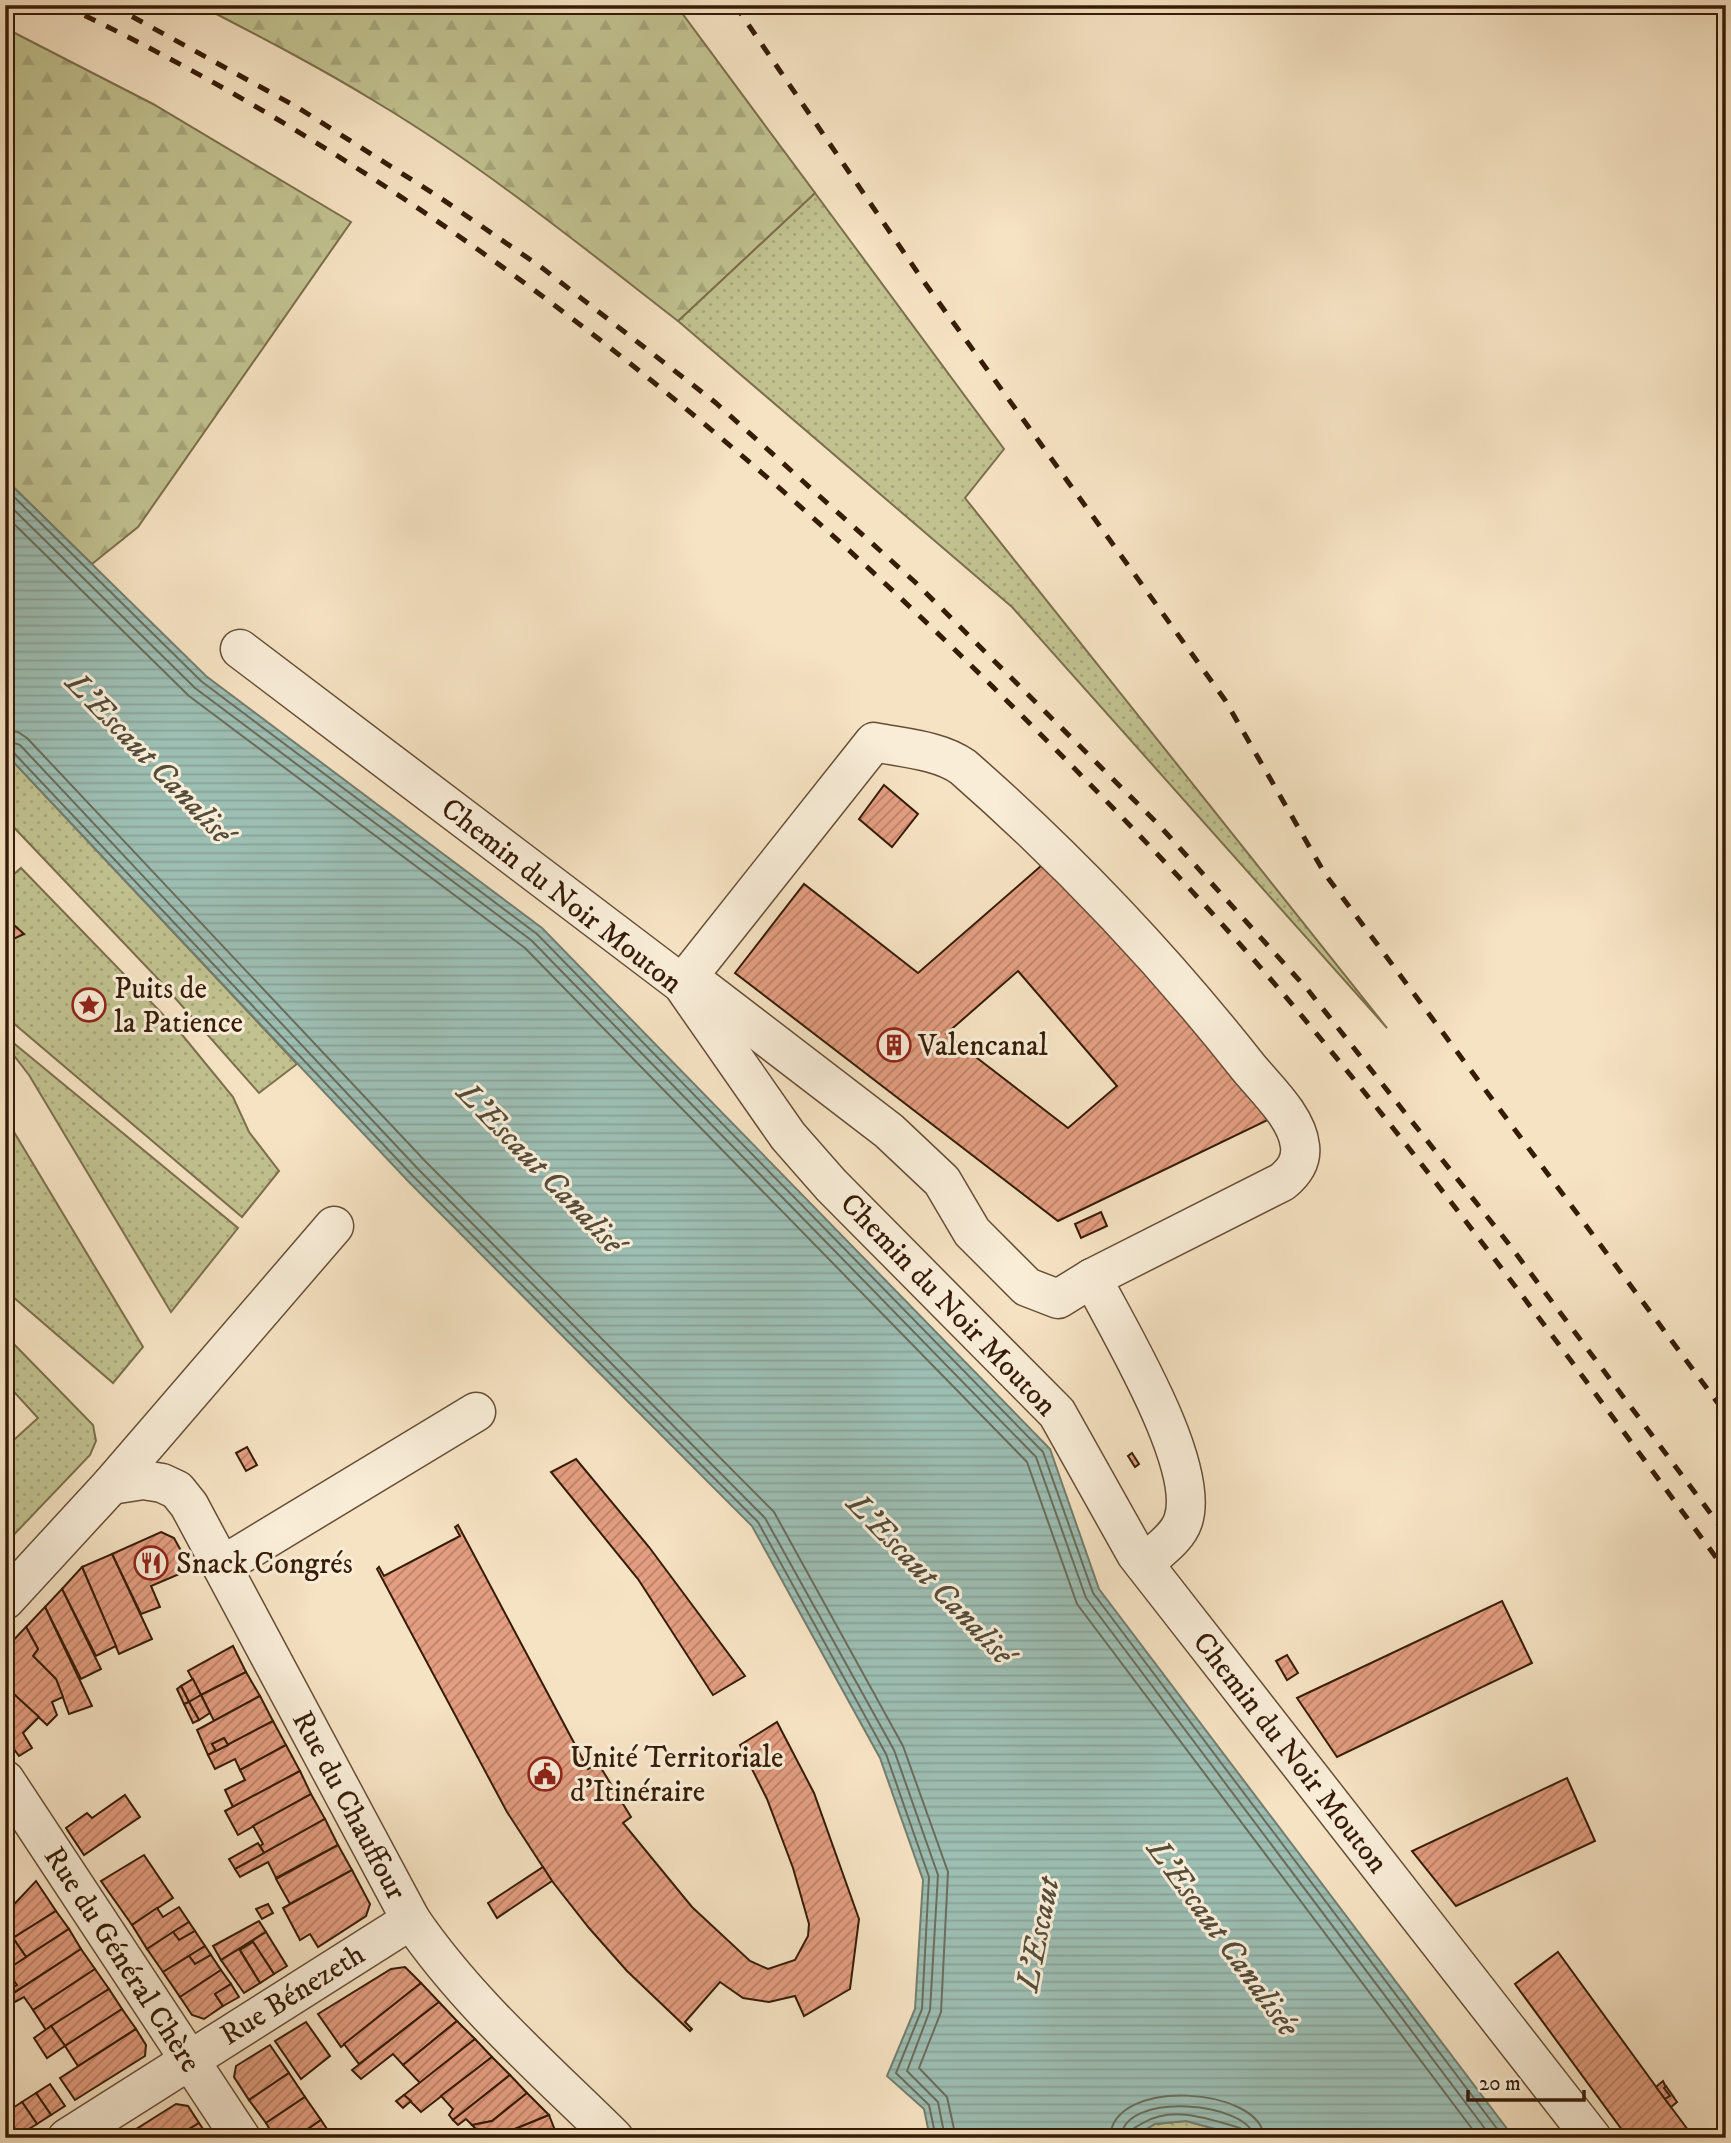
<svg xmlns="http://www.w3.org/2000/svg" width="1731" height="2143" viewBox="0 0 1731 2143" font-family="'IM FELL DW Pica',serif">
  <style>
    .grass { fill: url(#grass-dots); stroke: #7c6f4c; stroke-width: 2 }
    .forest { fill: url(#forest-firs); stroke: #7c6f4c; stroke-width: 2 }
    .water { fill: url(#water-rules); stroke: #747d6e; stroke-width: 2 }
    .lines { fill: none; stroke-linecap: round; stroke-linejoin: round }
    .shore { stroke: #6a6d5d; stroke-width: 2 }
    .building { fill: url(#building-hatch); stroke: #361c07; stroke-width: 2; fill-rule: evenodd }
    .minor-casing { stroke: #664e36; stroke-width: 41 }
    .minor { stroke: #f9edd8; stroke-width: 38 }
    .rail { stroke: #361c07; stroke-width: 5; stroke-dasharray: 12 12; stroke-linecap: butt }
    .labels { text-anchor: middle; stroke-width: 6; stroke-linejoin: round; paint-order: stroke }
    .street-label { font-size: 30px; fill: #361c07; stroke: #f9edd8 }
    .poi-label { font-size: 30px; fill: #361c07; stroke: #f9edd8; text-anchor: start }
    .water-label { font-size: 32px; font-style: italic; fill: #554d3b; stroke: #f9edd8 }
  </style>
  <defs>
    <pattern id="grass-dots" width="8" height="8" patternUnits="userSpaceOnUse" patternTransform="scale(1.75)"><rect width="8" height="8" fill="#c1c290"/><path d="M2 2h.1M6 6h.1" fill="none" stroke="#a6a67b" stroke-width="1.8" stroke-linecap="round"/></pattern>
    <pattern id="forest-firs" width="22" height="20" patternUnits="userSpaceOnUse" patternTransform="scale(1.75)"><rect width="22" height="20" fill="#c1c290"/><path d="M5 1l3.5 6h-7zM16 11l3.5 6h-7z" fill="#a6a67b"/></pattern>
    <pattern id="water-rules" width="6" height="5" patternUnits="userSpaceOnUse" patternTransform="scale(1.75)"><rect width="6" height="5" fill="#9dbeb3"/><path d="M0 2.5h6" fill="none" stroke="#88a398"/></pattern>
    <pattern id="building-hatch" width="6" height="6" patternUnits="userSpaceOnUse" patternTransform="scale(1.75)"><rect width="6" height="6" fill="#e49e81"/><path d="M-1 1l2-2M0 6l6-6M5 7l2-2" fill="none" stroke="#ba8068"/></pattern>
  </defs>
  <rect width="100%" height="100%" fill="#f6e3c3"/>
  <filter id="stains"><feTurbulence type="fractalNoise" baseFrequency=".00286" numOctaves="4"/><feColorMatrix values="0 0 0 0 .2 0 0 0 0 .09 0 0 0 0 .02 0 0 0 .5 -.17"/></filter>
  <radialGradient id="worn" r=".72"><stop offset=".6" stop-color="#630" stop-opacity="0"/><stop offset="1" stop-color="#630" stop-opacity=".3"/></radialGradient>
  <!-- grass -->
  <g class="grass">
    <path d="M 815,193 L 1004,449 L 965,498 L 1387,1028 L 1012,607 L 678,321 Z"/>
    <path d="M 5,753 L 297,1064 L 259,1093 L 160,981 L 5,818 Z"/>
    <path d="M 21,868 L 179,1031 L 233,1097 L 249,1132 L 279,1171 L 242,1217 L 5,1016 L 5,882 Z"/>
    <path d="M 5,1036 L 238,1228 L 171,1312 L 29,1075 L 5,1044 Z"/>
    <path d="M 5,1117 L 143,1347 L 113,1383 L 5,1290 Z"/>
    <path d="M 5,1335 L 93,1425 L 96,1441 L 90,1455 L 5,1544 L 5,1448 L 38,1418 L 5,1382 Z"/>
    <path d="M 1186,2121 L 1249,2138 L 1131,2138 L 1155,2124 Z"/>
  </g>
  <!-- forest -->
  <g class="forest">
    <path d="M 199,5 L 676,5 L 815,193 L 678,321 C 580,245 483,166 376,102 C 319,67 259,36 199,5 Z"/>
    <path d="M 5,28 L 153,104 L 351,222 L 138,527 L 92,564 L 5,479 Z"/>
  </g>
  <!-- water -->
  <path class="water" d="M 5,479 L 206,676 L 542,928 L 1050,1449 L 1099,1589 L 1514,2138 L 1249,2138 L 1186,2121 L 1155,2124 L 1131,2138 L 930,2138 L 924,2109 L 887,2076 L 915,2009 L 923,1880 L 880,1758 L 752,1526 L 408,1181 L 5,753 Z"/>
  <g class="lines">
    <!-- shore -->
    <g class="shore">
      <path d="M 5,488 L 201,681 L 537,934 L 1043,1452 L 1093,1593 L 1504,2138"/>
      <path d="M 5,501 L 195,688 L 531,940 L 1036,1457 L 1086,1598 L 1492,2138"/>
      <path d="M 5,515 L 189,696 L 525,948 L 1027,1462 L 1077,1604 L 1479,2138"/>
      <path d="M 5,730 L 18,732 L 27,738 L 426,1162 L 774,1512 L 903,1746 L 948,1872 L 941,2012 L 919,2068 L 947,2097 L 956,2138"/>
      <path d="M 5,740 L 20,745 L 419,1170 L 765,1518 L 894,1750 L 938,1875 L 930,2010 L 907,2071 L 938,2102 L 945,2138"/>
      <path d="M 5,749 L 13,752 L 413,1176 L 758,1522 L 886,1754 L 929,1877 L 922,2009 L 896,2073 L 929,2105 L 936,2138"/>
      <path d="M 1110,2138 C 1112,2076 1262,2087 1264,2138"/>
      <path d="M 1121,2138 C 1123,2090 1251,2102 1254,2138"/>
      <path d="M 1129,2138 C 1130,2129 1136,2127 1143,2123 C 1173,2105 1209,2119 1240,2128 L 1245,2138"/>
    </g>
  </g>
  <!-- building -->
  <g class="building">
    <path d="M 884,785 L 918,814 L 892,847 L 859,819 Z"/>
    <path d="M 1049,859 L 1272,1118 L 1058,1221 L 735,973 L 804,884 L 918,973 ZM 1018,971 L 1117,1086 L 1068,1128 L 946,1034 Z"/>
    <path d="M 5,917 L 24,934 L 5,943 Z"/>
    <path d="M 1101,1212 L 1107,1226 L 1081,1238 L 1075,1224 Z"/>
    <path d="M 247,1447 L 257,1465 L 246,1471 L 236,1453 Z"/>
    <path d="M 1132,1453 L 1139,1464 L 1135,1467 L 1128,1456 Z"/>
    <path d="M 576,1459 L 649,1547 L 745,1676 L 713,1695 L 638,1579 L 551,1472 Z"/>
    <path d="M 458,1525 L 588,1769 L 598,1763 L 631,1817 L 623,1823 L 692,1907 L 750,1961 L 768,1969 L 795,1960 L 808,1936 L 809,1924 L 793,1868 L 767,1799 L 740,1745 L 777,1722 L 814,1793 L 859,1919 L 850,1989 L 804,2016 L 795,1996 L 769,2002 L 743,1998 L 720,1982 L 685,2022 L 692,2029 L 690,2031 L 627,1971 L 589,1928 L 552,1881 L 507,1812 L 377,1569 L 379,1567 L 384,1576 L 460,1536 L 455,1527 Z"/>
    <path d="M 161,1532 L 174,1538 L 191,1569 L 151,1586 L 160,1607 L 141,1614 L 112,1554 Z"/>
    <path d="M 112,1554 L 152,1639 L 119,1654 L 82,1567 Z"/>
    <path d="M 82,1567 L 116,1646 L 96,1656 L 62,1589 Z"/>
    <path d="M 62,1589 L 101,1669 L 81,1679 L 45,1607 Z"/>
    <path d="M 1502,1601 L 1532,1663 L 1337,1757 L 1297,1698 Z"/>
    <path d="M 45,1607 L 92,1706 L 69,1714 L 56,1679 L 33,1656 L 38,1649 L 26,1627 Z"/>
    <path d="M 26,1627 L 38,1649 L 33,1656 L 56,1679 L 63,1697 L 52,1702 L 57,1715 L 47,1725 L 5,1686 L 5,1649 Z"/>
    <path d="M 233,1646 L 246,1672 L 201,1695 L 188,1671 Z"/>
    <path d="M 1287,1655 L 1298,1673 L 1287,1680 L 1276,1661 Z"/>
    <path d="M 246,1672 L 260,1696 L 214,1721 L 201,1695 Z"/>
    <path d="M 193,1679 L 201,1695 L 189,1702 L 181,1686 Z"/>
    <path d="M 5,1686 L 39,1717 L 23,1733 L 32,1748 L 19,1756 L 5,1737 Z"/>
    <path d="M 181,1686 L 189,1702 L 184,1704 L 177,1689 Z"/>
    <path d="M 201,1695 L 210,1713 L 199,1720 L 189,1702 Z"/>
    <path d="M 260,1696 L 273,1721 L 228,1745 L 224,1738 L 212,1744 L 216,1751 L 208,1755 L 197,1730 Z"/>
    <path d="M 189,1702 L 199,1720 L 193,1723 L 184,1704 Z"/>
    <path d="M 273,1721 L 286,1745 L 240,1770 L 235,1759 L 215,1769 L 208,1755 Z"/>
    <path d="M 224,1738 L 228,1745 L 216,1751 L 212,1744 Z"/>
    <path d="M 286,1745 L 300,1771 L 233,1807 L 225,1790 L 245,1780 L 240,1770 Z"/>
    <path d="M 300,1771 L 311,1794 L 238,1835 L 225,1811 Z"/>
    <path d="M 1567,1778 L 1595,1841 L 1456,1906 L 1412,1851 Z"/>
    <path d="M 311,1794 L 325,1819 L 264,1853 L 260,1846 L 263,1844 L 253,1826 Z"/>
    <path d="M 125,1795 L 140,1817 L 84,1855 L 66,1828 L 87,1813 L 92,1818 Z"/>
    <path d="M 325,1819 L 338,1845 L 276,1878 L 268,1862 L 240,1877 L 235,1869 Z"/>
    <path d="M 258,1843 L 264,1853 L 235,1869 L 229,1859 Z"/>
    <path d="M 338,1845 L 352,1870 L 290,1904 L 276,1879 Z"/>
    <path d="M 144,1855 L 173,1898 L 132,1925 L 101,1881 Z"/>
    <path d="M 543,1867 L 552,1881 L 497,1918 L 488,1903 Z"/>
    <path d="M 352,1870 L 370,1904 L 366,1916 L 318,1947 L 310,1934 L 300,1940 L 283,1908 Z"/>
    <path d="M 36,1881 L 56,1911 L 13,1938 L 5,1927 L 5,1914 Z"/>
    <path d="M 268,1904 L 273,1913 L 262,1919 L 256,1909 Z"/>
    <path d="M 179,1907 L 189,1922 L 147,1949 L 132,1925 L 157,1908 L 163,1917 Z"/>
    <path d="M 56,1911 L 69,1929 L 26,1957 L 13,1938 Z"/>
    <path d="M 259,1921 L 266,1932 L 221,1960 L 213,1946 Z"/>
    <path d="M 189,1922 L 195,1931 L 179,1940 L 173,1932 Z"/>
    <path d="M 5,1927 L 13,1938 L 5,1943 Z"/>
    <path d="M 69,1929 L 81,1949 L 10,1995 L 7,1991 L 17,1985 L 6,1970 Z"/>
    <path d="M 195,1931 L 205,1946 L 163,1972 L 147,1949 L 173,1932 L 179,1940 Z"/>
    <path d="M 266,1932 L 287,1966 L 274,1974 L 253,1942 L 239,1949 Z"/>
    <path d="M 13,1938 L 26,1957 L 11,1967 L 5,1959 L 5,1943 Z"/>
    <path d="M 253,1942 L 274,1974 L 260,1983 L 240,1950 Z"/>
    <path d="M 205,1946 L 211,1955 L 195,1964 L 189,1956 Z"/>
    <path d="M 81,1949 L 95,1969 L 33,2010 L 24,1997 L 13,2003 L 8,1997 Z"/>
    <path d="M 239,1949 L 260,1983 L 244,1993 L 221,1960 Z"/>
    <path d="M 1558,1952 L 1665,2099 L 1694,2138 L 1628,2138 L 1515,1984 Z"/>
    <path d="M 211,1955 L 221,1970 L 180,1997 L 163,1972 L 189,1956 L 195,1964 Z"/>
    <path d="M 405,1967 L 421,1983 L 341,2047 L 318,2014 L 391,1969 Z"/>
    <path d="M 95,1969 L 109,1989 L 46,2030 L 33,2010 Z"/>
    <path d="M 221,1970 L 231,1984 L 215,1994 L 223,2006 L 204,2019 L 192,2015 L 180,1997 Z"/>
    <path d="M 421,1983 L 439,2002 L 359,2064 L 344,2044 Z"/>
    <path d="M 231,1984 L 239,1997 L 223,2006 L 215,1994 Z"/>
    <path d="M 109,1989 L 122,2009 L 65,2046 L 51,2026 Z"/>
    <path d="M 439,2002 L 457,2021 L 403,2065 L 393,2054 L 361,2079 L 352,2070 Z"/>
    <path d="M 122,2009 L 136,2029 L 78,2066 L 65,2046 Z"/>
    <path d="M 457,2021 L 475,2039 L 420,2083 L 403,2065 Z"/>
    <path d="M 306,2022 L 330,2056 L 301,2079 L 275,2041 Z"/>
    <path d="M 51,2026 L 65,2046 L 47,2058 L 34,2038 Z"/>
    <path d="M 136,2029 L 146,2045 L 145,2056 L 75,2100 L 60,2078 Z"/>
    <path d="M 475,2039 L 492,2057 L 421,2112 L 404,2095 Z"/>
    <path d="M 270,2045 L 289,2073 L 249,2100 L 234,2077 L 236,2066 Z"/>
    <path d="M 492,2057 L 510,2075 L 453,2120 L 449,2115 L 453,2109 L 441,2096 Z"/>
    <path d="M 289,2073 L 305,2097 L 266,2123 L 249,2100 Z"/>
    <path d="M 510,2075 L 527,2093 L 492,2121 L 472,2125 L 466,2119 L 458,2125 L 453,2120 Z"/>
    <path d="M 1663,2081 L 1670,2096 L 1665,2099 L 1656,2087 Z"/>
    <path d="M 50,2084 L 65,2106 L 51,2115 L 36,2093 Z"/>
    <path d="M 1666,2086 L 1677,2102 L 1671,2107 L 1665,2099 L 1670,2096 L 1664,2088 Z"/>
    <path d="M 36,2093 L 51,2115 L 37,2124 L 22,2102 Z"/>
    <path d="M 527,2093 L 549,2115 L 493,2138 L 485,2138 L 472,2125 L 492,2121 Z"/>
    <path d="M 404,2095 L 411,2101 L 403,2108 L 396,2101 Z"/>
    <path d="M 305,2097 L 321,2120 L 295,2138 L 275,2138 L 266,2123 Z"/>
    <path d="M 22,2102 L 37,2124 L 19,2135 L 5,2113 Z"/>
    <path d="M 176,2104 L 188,2106 L 199,2123 L 174,2138 L 122,2138 Z"/>
    <path d="M 549,2115 L 558,2138 L 493,2138 Z"/>
    <path d="M 321,2120 L 333,2138 L 295,2138 Z"/>
    <path d="M 199,2123 L 209,2138 L 174,2138 Z"/>
    <path d="M 5,2124 L 14,2138 L 5,2138 Z"/>
  </g>
  <g class="lines">
    <defs>
      <g id="minor">
        <path d="M 240,649 L 682,984 L 788,1136 L 831,1185 L 1057,1413 L 1136,1554 L 1592,2138"/>
        <path d="M 696,983 L 889,1131 L 942,1181 L 972,1232 L 1027,1287 L 1058,1299 L 1092,1278"/>
        <path d="M 682,984 L 874,742 C 903,748 939,750 963,767 C 1068,859 1162,958 1248,1067 C 1266,1089 1297,1117 1300,1146 C 1302,1162 1293,1173 1282,1182 L 1092,1278 C 1119,1331 1202,1466 1183,1521 C 1177,1539 1157,1551 1144,1564"/>
        <path d="M 111,1485 L 143,1480 L 162,1483 L 177,1490 L 189,1505 L 411,1920 C 467,2002 543,2068 614,2138"/>
        <path d="M 223,1565 L 476,1412"/>
        <path d="M 5,1600 L 111,1485 L 334,1226"/>
        <path d="M 5,1780 L 241,2138"/>
        <path d="M 67,2138 L 411,1920"/>
      </g>
    </defs>
    <!-- minor casing -->
    <use href="#minor" class="minor-casing"/>
    <!-- minor -->
    <use href="#minor" class="minor"/>
    <!-- rail -->
    <g class="rail">
      <path d="M 63,5 C 415,172 718,416 994,688 C 1098,791 1201,896 1296,1009 C 1447,1189 1586,1381 1726,1571"/>
      <path d="M 111,5 L 297,107 L 439,197 L 541,267 L 716,403 L 915,582 L 1158,824 L 1308,990 L 1508,1243 L 1726,1534"/>
      <path d="M 735,5 L 922,279 L 1225,700 L 1325,874 L 1726,1414"/>
      <path d="M 1714,5 L 1726,22"/>
    </g>
  </g>
  <!-- icons -->
  <defs>
    <symbol id="sight-ring" viewBox="-11 -11 22 22"><circle r="9.5" fill="#f9edd8" stroke="#8f2418" stroke-width="1.5"/><path d="M0-6L1.8-2.2L6-1.7L2.9 1.2L3.7 5.4L0 3.3L-3.7 5.4L-2.9 1.2L-6-1.7L-1.8-2.2Z" fill="#8f2418"/></symbol>
    <symbol id="building-ring" viewBox="-11 -11 22 22"><circle r="9.5" fill="#f9edd8" stroke="#8f2418" stroke-width="1.5"/><path d="M-4-6H4V6H1V3H-1V6H-4ZM-2.5-4.3h1.7v1.8h-1.7ZM.8-4.3h1.7v1.8H.8ZM-2.5-1h1.7V.8h-1.7ZM.8-1h1.7V.8H.8Z" fill="#8f2418"/></symbol>
    <symbol id="restaurant-ring" viewBox="-11 -11 22 22"><circle r="9.5" fill="#f9edd8" stroke="#8f2418" stroke-width="1.5"/><path d="M-5-6h1v4h1v-4h1v4h1v-4h1v5L-1.5 .5V6h-2V.5L-5-1ZM5-6V6H3V1.5H1.5Q1.5-4 5-6Z" fill="#8f2418"/></symbol>
    <symbol id="civic-ring" viewBox="-11 -11 22 22"><circle r="9.5" fill="#f9edd8" stroke="#8f2418" stroke-width="1.5"/><path d="M-.6-6.5H3V-4.5H.6V-3L4-1V1h2V6H-6V1h2V-1L-.6-3ZM-1.2 2.5V6h2.4V2.5Z" fill="#8f2418"/></symbol>
  </defs>
  <g fill-rule="evenodd">
    <use href="#sight-ring" x="70" y="986" width="38" height="38"/>
    <use href="#building-ring" x="875" y="1026" width="38" height="38"/>
    <use href="#restaurant-ring" x="132" y="1544" width="38" height="38"/>
    <use href="#civic-ring" x="526" y="1755" width="38" height="38"/>
  </g>
  <g class="labels">
    <!-- street labels -->
    <g class="street-label">
      <text transform="translate(562 895) rotate(38)" y="10">Chemin du Noir Mouton</text>
      <text transform="translate(949 1304) rotate(46)" y="10">Chemin du Noir Mouton</text>
      <text transform="translate(1291 1752) rotate(52)" y="10">Chemin du Noir Mouton</text>
      <text transform="translate(350 1805) rotate(62)" y="10">Rue du Chauffour</text>
      <text transform="translate(123 1959) rotate(57)" y="10">Rue du Général Chère</text>
      <text transform="translate(292 1994) rotate(-32)" y="10">Rue Bénezeth</text>
    </g>
    <!-- poi labels -->
    <g class="poi-label">
      <text x="114" y="998">Puits de<tspan x="114" dy="34">la Patience</tspan></text>
      <text x="918" y="1055">Valencanal</text>
      <text x="176" y="1573">Snack Congrés</text>
      <text x="570" y="1767">Unité Territoriale<tspan x="570" dy="34">d'Itinéraire</tspan></text>
    </g>
    <!-- water labels -->
    <g class="water-label">
      <text transform="translate(150 757) rotate(46)" y="11">L'Escaut Canalisé</text>
      <text transform="translate(541 1167) rotate(46)" y="11">L'Escaut Canalisé</text>
      <text transform="translate(931 1578) rotate(46)" y="11">L'Escaut Canalisé</text>
      <text transform="translate(1037 1934) rotate(-79)" y="11">L'Escaut</text>
      <text transform="translate(1224 1937) rotate(54)" y="11">L'Escaut Canalisée</text>
    </g>
  </g>
  <!-- margin -->
  <rect width="1731" height="2143" fill="none" stroke="#f6e3c3" stroke-width="28"/>
  <rect x="7" y="7" width="1717" height="2129" fill="none" stroke="#361c07" stroke-width="3.5"/>
  <rect x="14" y="14" width="1703" height="2115" fill="none" stroke="#361c07" stroke-width="2"/>
  <!-- scale -->
  <path d="M1468 2090v10h116v-10" fill="none" stroke="#361c07" stroke-width="3.5"/>
  <text x="1479" y="2090" font-size="21" fill="#361c07" stroke="#f9edd8" stroke-width="5" paint-order="stroke">20 m</text>
  <rect width="100%" height="100%" filter="url(#stains)"/>
  <rect width="100%" height="100%" fill="url(#worn)"/>
</svg>
